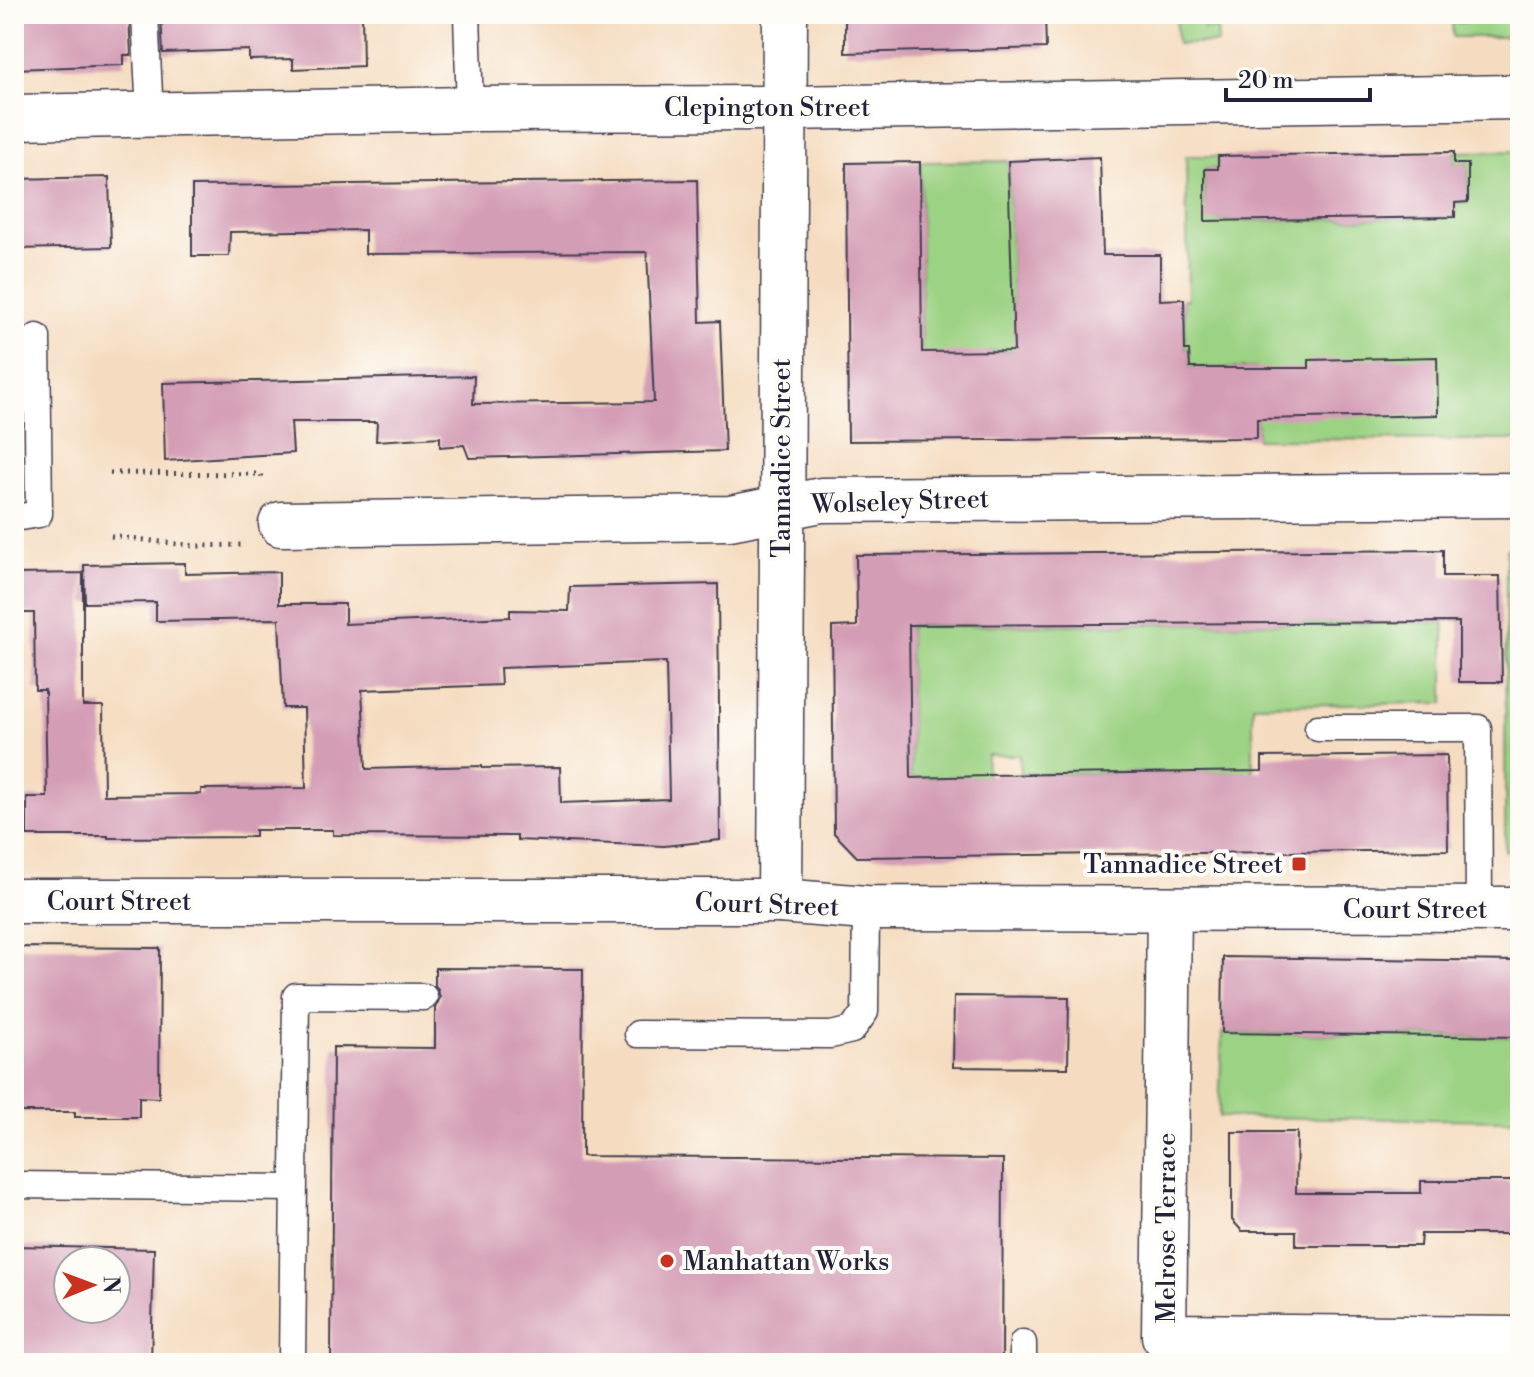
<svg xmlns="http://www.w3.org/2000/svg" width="1534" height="1377" viewBox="0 0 1534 1377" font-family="'Libre Bodoni',serif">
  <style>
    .green { fill: #9cd283; stroke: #5f7a5f; stroke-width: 2 }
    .building { fill: #d49db6; fill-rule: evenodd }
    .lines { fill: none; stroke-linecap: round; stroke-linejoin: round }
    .lane-casing { stroke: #423e4f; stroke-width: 29 }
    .street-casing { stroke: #423e4f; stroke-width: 47 }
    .path { stroke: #423e4f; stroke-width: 5; stroke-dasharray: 2 6; stroke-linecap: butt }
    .lane { stroke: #fff; stroke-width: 26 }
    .street { stroke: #fff; stroke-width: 44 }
    .poi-dot { fill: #c8321e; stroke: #fdfcf7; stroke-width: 3 }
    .labels { text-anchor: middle; stroke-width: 8; stroke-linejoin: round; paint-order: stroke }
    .street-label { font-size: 26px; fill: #22223b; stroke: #fdfcf7 }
    .poi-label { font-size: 26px; fill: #22223b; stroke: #fdfcf7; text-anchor: end }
  </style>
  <rect width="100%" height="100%" fill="#fdfcf7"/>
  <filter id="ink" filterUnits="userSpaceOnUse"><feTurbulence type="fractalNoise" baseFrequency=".0125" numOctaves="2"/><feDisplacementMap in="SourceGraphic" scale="16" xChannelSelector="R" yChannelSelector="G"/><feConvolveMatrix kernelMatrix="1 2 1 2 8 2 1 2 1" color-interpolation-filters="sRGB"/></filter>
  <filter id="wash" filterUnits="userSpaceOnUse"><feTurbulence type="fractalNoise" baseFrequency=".006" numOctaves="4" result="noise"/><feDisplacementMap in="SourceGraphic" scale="32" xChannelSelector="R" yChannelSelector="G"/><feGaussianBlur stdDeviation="1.8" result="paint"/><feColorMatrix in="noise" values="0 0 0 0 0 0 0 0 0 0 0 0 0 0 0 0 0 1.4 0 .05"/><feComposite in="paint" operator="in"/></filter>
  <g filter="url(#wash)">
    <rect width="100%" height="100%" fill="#f5dcc0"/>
    <!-- green -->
    <g class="green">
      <path d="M 1176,14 L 1203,14 L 1204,29 L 1217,29 L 1218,43 L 1177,44 Z"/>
      <path d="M 1466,14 L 1520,14 L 1520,37 L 1453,37 L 1452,23 L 1466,22 Z"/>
      <path d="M 1520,151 L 1520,440 L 1257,439 L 1256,368 L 1190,368 L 1189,350 L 1185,350 L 1184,299 L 1188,299 L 1186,156 L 1218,156 L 1218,169 L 1205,169 L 1205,206 L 1220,221 L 1455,217 L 1455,203 L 1468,202 L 1468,164 L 1454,164 L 1454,152 Z"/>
      <path d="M 1008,161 L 1013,303 L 1020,351 L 990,351 L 922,371 L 920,162 Z"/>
      <path d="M 1506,549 L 1520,549 L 1520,851 L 1505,851 Z"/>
      <path d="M 1444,622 L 1444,703 L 1253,705 L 1253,772 L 1020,774 L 1019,755 L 987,755 L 986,777 L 911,778 L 909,626 Z"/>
      <path d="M 1222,1033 L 1520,1037 L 1520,1120 L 1219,1117 Z"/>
    </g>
    <g id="blocks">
      <!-- building -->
      <g class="building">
        <path d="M 14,14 L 129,14 L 131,55 L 124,55 L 124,65 L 14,69 Z"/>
        <path d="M 161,14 L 362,14 L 363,66 L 293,69 L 293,59 L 249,60 L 249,50 L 163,53 Z"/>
        <path d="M 845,14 L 1045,14 L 1046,48 L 845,53 Z"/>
        <path d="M 1454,152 L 1454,164 L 1468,164 L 1468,202 L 1455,203 L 1455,217 L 1205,221 L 1205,169 L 1218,169 L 1218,156 Z"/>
        <path d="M 1100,157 L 1103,255 L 1160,255 L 1160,300 L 1184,299 L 1185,350 L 1189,350 L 1190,368 L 1309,368 L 1309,360 L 1437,357 L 1438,415 L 1257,419 L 1257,438 L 848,441 L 846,163 L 920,162 L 922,352 L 1014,351 L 1008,161 Z"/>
        <path d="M 109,177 L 111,247 L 14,249 L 14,179 Z"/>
        <path d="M 697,180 L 700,322 L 720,321 L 725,451 L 469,458 L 464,445 L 440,447 L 440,437 L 376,441 L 377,422 L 291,422 L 293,453 L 165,461 L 163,383 L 474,376 L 473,404 L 654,402 L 647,252 L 365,254 L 365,230 L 230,232 L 229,256 L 192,256 L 192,186 Z"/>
        <path d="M 1443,550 L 1443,576 L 1500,576 L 1502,682 L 1459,682 L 1459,622 L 909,625 L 911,778 L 986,776 L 986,775 L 1262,771 L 1262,757 L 1447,755 L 1448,850 L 857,857 L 834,833 L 832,627 L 857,626 L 856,555 Z"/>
        <path d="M 185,563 L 185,574 L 279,572 L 279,604 L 345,604 L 345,624 L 510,617 L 510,610 L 569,611 L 570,587 L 718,584 L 720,840 L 664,846 L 517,840 L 517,836 L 333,835 L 333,830 L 255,830 L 255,837 L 108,838 L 108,836 L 27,836 L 27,797 L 47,797 L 45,690 L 35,690 L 34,613 L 14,613 L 14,574 L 83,573 L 83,706 L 103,706 L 104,795 L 201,794 L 201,789 L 306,788 L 304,708 L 283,708 L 279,619 L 156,621 L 156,602 L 85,603 L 84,565 ZM 666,662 L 669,799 L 561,803 L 560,767 L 482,768 L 482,766 L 366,769 L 362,690 L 501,685 L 500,668 Z"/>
        <path d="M 14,947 L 160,948 L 159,1098 L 139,1097 L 139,1117 L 75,1117 L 75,1112 L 14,1112 Z"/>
        <path d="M 1223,957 L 1520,961 L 1520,1037 L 1222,1033 Z"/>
        <path d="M 435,968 L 583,969 L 582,1156 L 1003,1159 L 1002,1363 L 331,1363 L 333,1047 L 435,1048 L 435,1008 L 440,998 L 438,990 L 435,986 Z"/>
        <path d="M 954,996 L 1069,997 L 1068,1068 L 953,1067 Z"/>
        <path d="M 1232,1132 L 1297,1132 L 1296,1193 L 1421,1193 L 1421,1181 L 1520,1181 L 1520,1234 L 1421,1234 L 1420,1246 L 1296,1246 L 1296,1231 L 1242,1231 L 1232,1220 Z"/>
        <path d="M 14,1246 L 154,1249 L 151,1363 L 14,1363 ZM 68,1261 L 116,1261 L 116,1309 L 68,1309 Z"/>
      </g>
    </g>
  </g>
  <g filter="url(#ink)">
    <use href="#blocks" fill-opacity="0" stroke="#423e4f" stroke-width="2"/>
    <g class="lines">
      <defs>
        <g id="lane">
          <path d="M 145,14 L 150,115"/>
          <path d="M 467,14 L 470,109"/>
          <path d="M 14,518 L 39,514 L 37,337"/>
          <path d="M 1318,728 L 1478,728 L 1479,909"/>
          <path d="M 638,1034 L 831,1035 L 852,1030 L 865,1012 L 866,908"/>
          <path d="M 14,1185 L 293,1188"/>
          <path d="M 292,1363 L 296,996 L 424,997"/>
          <path d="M 1023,1363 L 1023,1343"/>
        </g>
        <g id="street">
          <path d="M 14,117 L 470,109 L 783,108 L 1520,97"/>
          <path d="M 281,524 L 730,518 L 821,500 L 1520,495"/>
          <path d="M 14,901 L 780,901 L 866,908 L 1520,909"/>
          <path d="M 780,901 L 785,14"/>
          <path d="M 1169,909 L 1164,1336 L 1520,1339"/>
        </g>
      </defs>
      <!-- lane casing -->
      <use href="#lane" class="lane-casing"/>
      <!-- street casing -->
      <use href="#street" class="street-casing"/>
      <!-- path -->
      <g class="path">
        <path d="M 110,473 L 261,474 L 263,480"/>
        <path d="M 111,536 L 195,546 L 241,545"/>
      </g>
      <!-- lane -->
      <use href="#lane" class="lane"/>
      <!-- street -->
      <use href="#street" class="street"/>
    </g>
  </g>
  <!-- markers -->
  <g class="poi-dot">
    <rect x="1291" y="856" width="16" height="16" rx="4"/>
    <circle cx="667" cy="1261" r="8"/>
  </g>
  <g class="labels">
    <!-- street labels -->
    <g class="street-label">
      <text x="767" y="116">Clepington Street</text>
      <text transform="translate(781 458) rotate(-90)" y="9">Tannadice Street</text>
      <text transform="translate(900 501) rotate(-2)" y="9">Wolseley Street</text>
      <text x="119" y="910">Court Street</text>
      <text transform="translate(767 904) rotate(2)" y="9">Court Street</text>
      <text x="1415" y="918">Court Street</text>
      <text transform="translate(1166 1228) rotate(-90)" y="9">Melrose Terrace</text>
    </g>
    <!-- poi labels -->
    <g class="poi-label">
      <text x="1283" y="873">Tannadice Street</text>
      <text x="683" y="1270" text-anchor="start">Manhattan Works</text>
    </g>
  </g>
  <!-- margin -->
  <rect width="1534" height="1377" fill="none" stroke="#fdfcf7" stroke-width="48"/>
  <!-- north arrow -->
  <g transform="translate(92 1285) rotate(89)"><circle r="38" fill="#fdfcf7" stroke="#a5a5ac" stroke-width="2"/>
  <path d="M0-6L14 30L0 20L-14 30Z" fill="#c8321e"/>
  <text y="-12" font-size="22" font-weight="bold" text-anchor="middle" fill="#22223b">N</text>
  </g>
  <!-- scale -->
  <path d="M1226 88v12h144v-12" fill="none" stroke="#22223b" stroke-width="4"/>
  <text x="1238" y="88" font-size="24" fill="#22223b" stroke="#fdfcf7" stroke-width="6" paint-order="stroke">20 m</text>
</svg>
